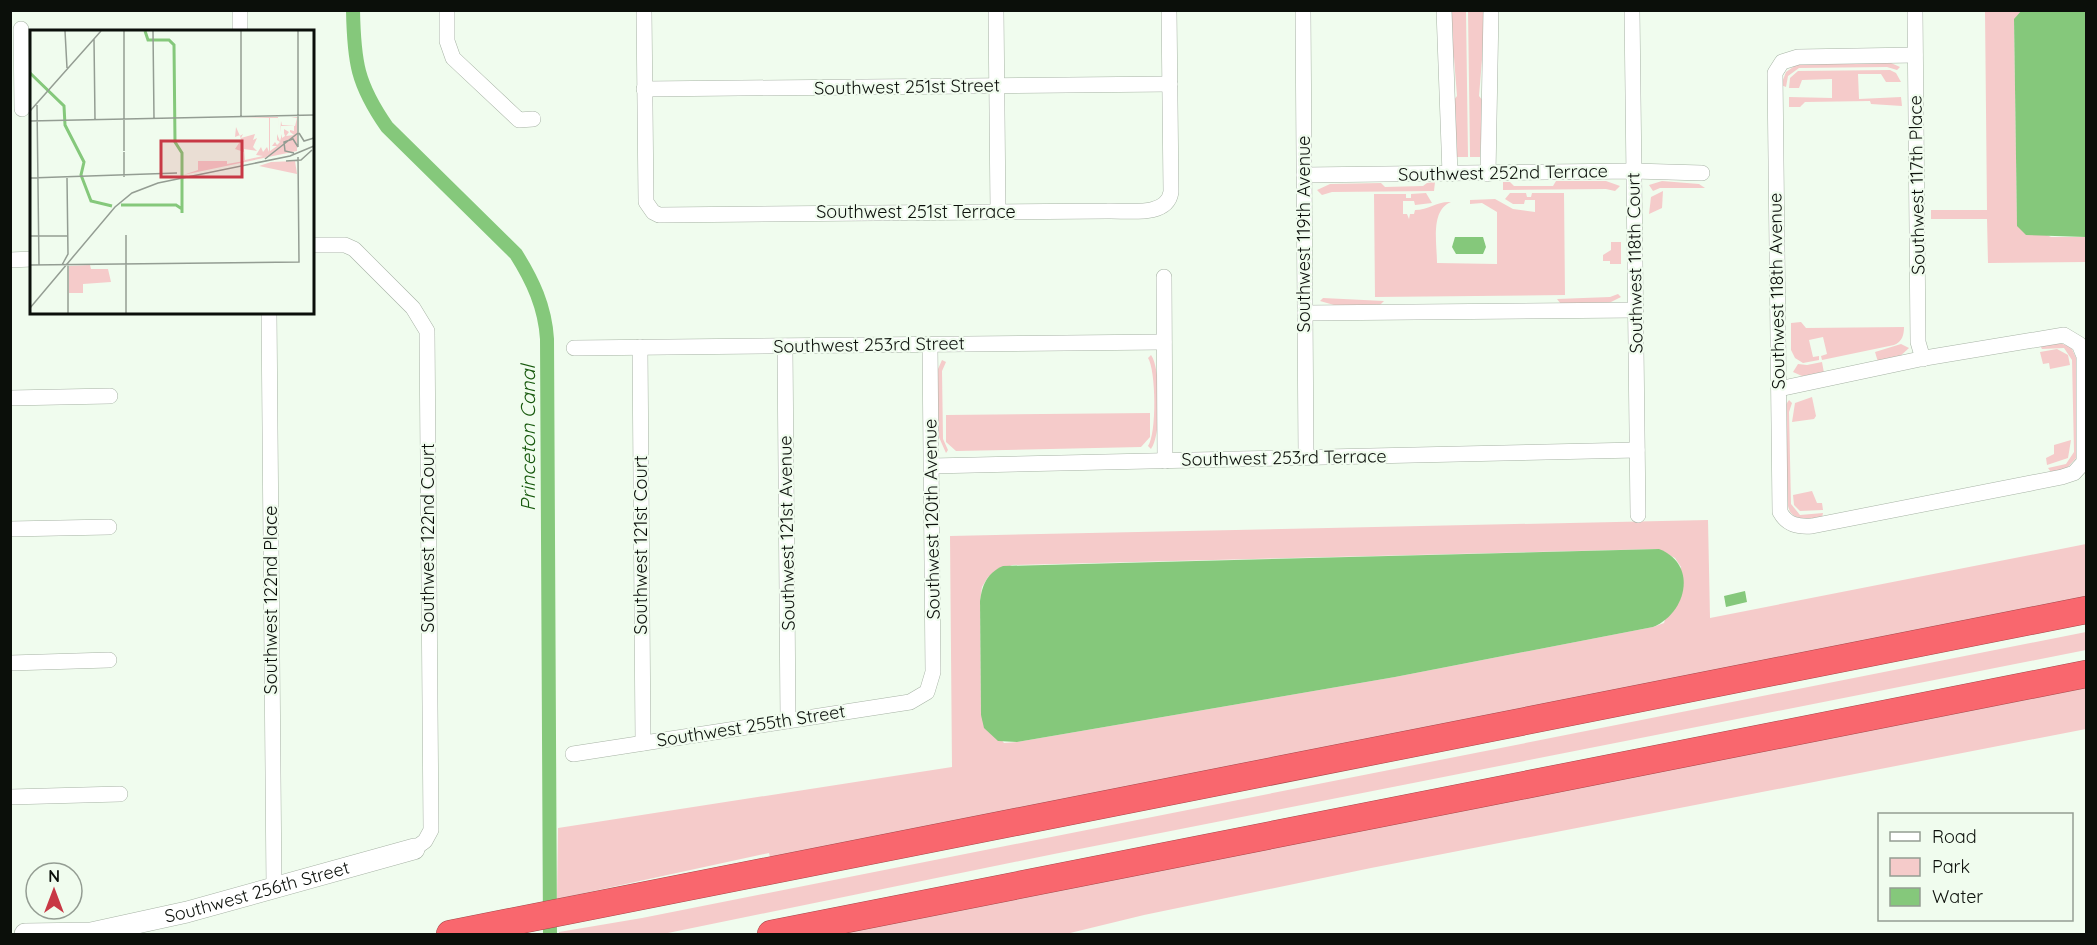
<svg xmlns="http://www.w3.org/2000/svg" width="2097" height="945" viewBox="0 0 2097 945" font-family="Quicksand,sans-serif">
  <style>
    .green { fill: #f5cbca; fill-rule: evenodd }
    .water { fill: #85c87b }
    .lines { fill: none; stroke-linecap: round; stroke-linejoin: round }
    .canal { stroke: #85c87b; stroke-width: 14 }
    .street-casing { stroke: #a7b3a5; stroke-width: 16 }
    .secondary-casing { stroke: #a7b3a5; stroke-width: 22 }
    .highway-casing { stroke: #a6484b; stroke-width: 28 }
    .street { stroke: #fff; stroke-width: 15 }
    .secondary { stroke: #fff; stroke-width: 21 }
    .highway { stroke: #f9676e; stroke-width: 27 }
    .labels { text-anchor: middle; stroke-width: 4.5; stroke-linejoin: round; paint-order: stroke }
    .street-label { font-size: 18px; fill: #0b0f0a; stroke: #f0fcee }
    .water-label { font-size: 20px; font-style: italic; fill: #17590d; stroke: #f0fcee }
    .inset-river { fill: none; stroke: #85c87b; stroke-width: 3 }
    .inset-road { fill: none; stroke: #949d93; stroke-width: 1.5 }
    .view { fill: #c83845; fill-opacity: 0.15; stroke: #c83845; stroke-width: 3 }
    .inset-edge { fill: none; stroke: #0b0f0a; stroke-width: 3 }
  </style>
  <rect width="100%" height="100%" fill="#f0fcee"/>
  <!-- green -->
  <g class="green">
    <path d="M 1449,11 L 1466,11 L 1468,157 L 1457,157 L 1454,100 L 1457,96 L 1454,58 L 1451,55 Z"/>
    <path d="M 1468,11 L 1486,11 L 1479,96 L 1483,101 L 1480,157 L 1470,157 Z"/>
    <path d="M 1985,11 L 2022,11 L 2014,20 L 2017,221 L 2051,237 L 2086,237 L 2086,262 L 1988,263 L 1987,219 L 1931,219 L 1931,210 L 1987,210 Z"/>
    <path d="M 1799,63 L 1891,63 L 1900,67 L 1897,70 L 1887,67 L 1799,68 L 1788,76 L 1786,87 L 1781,85 L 1786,72 Z"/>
    <path d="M 1890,70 L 1896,73 L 1901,82 L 1886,82 L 1881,74 L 1858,74 L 1859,99 L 1901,97 L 1902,106 L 1871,104 L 1870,101 L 1805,102 L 1800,107 L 1789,107 L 1789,97 L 1832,98 L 1832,79 L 1802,80 L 1799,88 L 1789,88 L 1790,78 L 1798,71 Z"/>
    <path d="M 1556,181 L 1606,181 L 1620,186 L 1615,191 L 1606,189 L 1503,190 L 1503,182 L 1510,182 L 1514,186 L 1553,186 Z"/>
    <path d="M 1662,181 L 1699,184 L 1705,188 L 1660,188 L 1653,191 L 1649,185 Z"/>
    <path d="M 1435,182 L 1434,191 L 1332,192 L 1322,195 L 1317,190 L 1330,184 L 1381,183 L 1385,187 L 1423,186 L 1427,183 Z"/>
    <path d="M 1663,191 L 1662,208 L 1649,214 L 1651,197 Z"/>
    <path d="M 1426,193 L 1432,203 L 1415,205 L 1414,201 L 1403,201 L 1403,214 L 1407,214 L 1409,219 L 1410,214 L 1414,214 L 1415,210 C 1429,210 1437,201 1451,202 C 1430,210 1437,244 1437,263 L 1497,264 L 1497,212 L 1482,203 L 1470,204 L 1470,200 L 1495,199 L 1513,209 L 1535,212 L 1535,200 L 1525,200 L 1524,204 L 1513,204 L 1505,199 L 1510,193 L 1526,193 L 1527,197 L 1531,197 L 1532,193 L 1564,193 L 1565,295 L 1375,297 L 1374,194 L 1406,194 L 1406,198 L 1411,198 L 1411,194 Z"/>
    <path d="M 1611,242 L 1621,242 L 1621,264 L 1610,264 L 1610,261 L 1603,261 L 1603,255 L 1611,250 Z"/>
    <path d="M 1618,294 L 1621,297 L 1609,303 L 1561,304 L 1557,299 L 1610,297 Z"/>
    <path d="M 1323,298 L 1384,301 L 1380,305 L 1334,305 L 1320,301 Z"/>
    <path d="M 1801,322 L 1806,328 L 1904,327 C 1904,335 1902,342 1894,345 L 1822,360 L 1821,356 L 1827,354 L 1823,337 L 1809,340 L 1813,357 L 1819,356 L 1819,360 L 1803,363 L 1795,358 L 1791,350 L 1791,323 Z"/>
    <path d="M 2054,341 L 2071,347 L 2077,360 L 2077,457 L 2066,469 L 2051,472 L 2048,468 L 2066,464 L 2074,452 L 2072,360 L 2064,348 L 2042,349 L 2039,344 Z"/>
    <path d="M 1901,344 L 1909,348 L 1898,358 L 1878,362 L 1875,352 Z"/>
    <path d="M 2057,349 L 2068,355 L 2070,365 L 2050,369 L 2049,363 L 2043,364 L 2040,352 Z"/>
    <path d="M 1151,355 C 1161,368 1162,436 1151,449 L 1148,446 C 1157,434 1156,370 1148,358 Z"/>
    <path d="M 942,360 L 946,362 L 942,371 L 943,439 L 948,450 L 946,453 L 938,435 L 938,369 Z"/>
    <path d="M 1822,362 L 1824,373 L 1802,376 L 1793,372 L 1798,364 L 1807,365 Z"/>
    <path d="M 1812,397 L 1816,416 L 1814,419 L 1792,422 L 1795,403 Z"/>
    <path d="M 1789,400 L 1792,403 L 1789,412 L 1791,504 L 1800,515 L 1823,513 L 1822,518 C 1811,519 1799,522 1791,513 C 1782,503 1786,424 1785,406 Z"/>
    <path d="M 1150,413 L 1150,437 L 1141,447 L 956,451 L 946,442 L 946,415 Z"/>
    <path d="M 2071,440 L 2068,458 L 2047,465 L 2046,458 L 2054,454 L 2054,445 Z"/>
    <path d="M 1812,491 L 1817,503 L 1822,503 L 1823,510 L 1800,511 L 1794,505 L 1793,495 Z"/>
    <path d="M 1708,520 L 1710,618 L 2086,544 L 2086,597 L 878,836 L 770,857 L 769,853 L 557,899 L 558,828 L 952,767 L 950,536 ZM 1658,549 L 1675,558 L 1681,567 L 1664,623 L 1653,627 L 1395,677 L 1017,742 L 1004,743 L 981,715 L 980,601 L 982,587 L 988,577 L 1012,565 Z"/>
    <path d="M 2086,632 L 2086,650 L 1054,854 L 663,934 L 559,934 L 559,932 L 642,918 Z"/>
    <path d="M 2086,688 L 2086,729 L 1371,868 L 1144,915 L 1066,934 L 829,934 Z"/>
  </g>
  <!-- water -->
  <g class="water">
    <path d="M 2022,10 L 2086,11 L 2086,237 L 2026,235 L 2017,226 L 2014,19 Z"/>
    <path d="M 1455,237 L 1483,237 L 1486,247 L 1483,254 L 1456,254 L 1452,247 Z"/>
    <path d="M 1659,549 C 1698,564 1687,613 1653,627 L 1395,677 L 1017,742 L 998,741 L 984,728 L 981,715 L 980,601 C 982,585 987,573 1003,566 Z"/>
    <path d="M 1745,591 L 1747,602 L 1726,607 L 1724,596 Z"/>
  </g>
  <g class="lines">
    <!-- canal -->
    <path class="canal" d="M 353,10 C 354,62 357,84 387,127 L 516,254 C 533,281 545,307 547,339 L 550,934"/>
    <defs>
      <g id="street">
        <path d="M 240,10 L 240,32"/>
        <path d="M 447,10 L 447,41 L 453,58 L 519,120 L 533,119"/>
        <path d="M 644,10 L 646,202 L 653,212 L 659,215 L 1107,211 C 1127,210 1167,218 1171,192 L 1169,10"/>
        <path d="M 996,10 L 998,212"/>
        <path d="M 1303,10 L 1306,457"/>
        <path d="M 1444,10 L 1450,174"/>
        <path d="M 1632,10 L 1638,515"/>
        <path d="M 1915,10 L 1918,342 L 1923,359"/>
        <path d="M 21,29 L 22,109"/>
        <path d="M 644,89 L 1170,84"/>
        <path d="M 1488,174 L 1491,10"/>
        <path d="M 1304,175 L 1634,171 L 1702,173"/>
        <path d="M 312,245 L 345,245 L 354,249 L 413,308 L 427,331 L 431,830 L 425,841 L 414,849"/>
        <path d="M 10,260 L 32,259"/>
        <path d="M 1164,277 L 1165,461"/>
        <path d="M 269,312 L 274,888"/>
        <path d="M 1305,313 L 1636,310"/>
        <path d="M 785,346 L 788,721"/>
        <path d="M 640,347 L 643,743"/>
        <path d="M 574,348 L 1164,342"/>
        <path d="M 1779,389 L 1925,358 L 2064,335 L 2079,344 L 2084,356 L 2084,462 L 2074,473 L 2062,477 L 1812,526 C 1798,527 1787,525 1780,512 L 1775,73 L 1782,62 L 1798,57 L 1915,55"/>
        <path d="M 10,398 L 110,396"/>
        <path d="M 932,466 L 1637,450"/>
        <path d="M 10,529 L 109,527"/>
        <path d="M 10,663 L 109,660"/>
        <path d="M 573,754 L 910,702 L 927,692 L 933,672 L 930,345"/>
        <path d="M 10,797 L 120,794"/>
      </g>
      <g id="secondary">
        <path id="s1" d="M 25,934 L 91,933 L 187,912 L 414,849"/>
      </g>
      <g id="highway">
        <path d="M 450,934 L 2086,610"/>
        <path d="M 771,934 L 2086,674"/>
      </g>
    </defs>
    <!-- street casing -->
    <use href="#street" class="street-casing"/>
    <!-- secondary casing -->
    <use href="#secondary" class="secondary-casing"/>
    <!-- highway casing -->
    <use href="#highway" class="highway-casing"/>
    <!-- street -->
    <use href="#street" class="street"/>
    <!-- secondary -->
    <use href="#secondary" class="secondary"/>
    <!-- highway -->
    <use href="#highway" class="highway"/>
  </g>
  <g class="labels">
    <!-- street labels -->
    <g class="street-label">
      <text transform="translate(907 87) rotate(-1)" y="6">Southwest 251st Street</text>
      <text transform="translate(1503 173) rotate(-1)" y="6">Southwest 252nd Terrace</text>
      <text transform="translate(1917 185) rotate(-91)" y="6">Southwest 117th Place</text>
      <text x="916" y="218">Southwest 251st Terrace</text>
      <text transform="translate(1304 234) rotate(-90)" y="6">Southwest 119th Avenue</text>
      <text transform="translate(1635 263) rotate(-91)" y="6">Southwest 118th Court</text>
      <text transform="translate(1777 291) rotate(-91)" y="6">Southwest 118th Avenue</text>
      <text transform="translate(869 345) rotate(-1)" y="6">Southwest 253rd Street</text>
      <text transform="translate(1284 458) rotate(-1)" y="6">Southwest 253rd Terrace</text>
      <text transform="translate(932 519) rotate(-91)" y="6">Southwest 120th Avenue</text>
      <text transform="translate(787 533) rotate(-91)" y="6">Southwest 121st Avenue</text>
      <text transform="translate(428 538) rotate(-90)" y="6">Southwest 122nd Court</text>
      <text transform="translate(641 545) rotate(-90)" y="6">Southwest 121st Court</text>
      <text transform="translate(271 600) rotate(-90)" y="6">Southwest 122nd Place</text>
      <text transform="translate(751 726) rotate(-9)" y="6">Southwest 255th Street</text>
      <text dy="6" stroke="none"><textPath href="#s1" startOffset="237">Southwest 256th Street</textPath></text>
    </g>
    <!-- water labels -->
    <g class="water-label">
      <text transform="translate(528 438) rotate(-90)" y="7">Princeton Canal</text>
    </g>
  </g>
  <!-- overview -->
  <g transform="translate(30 30)">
    <rect width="284" height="284" fill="#f0fcee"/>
    <path d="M 212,87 L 248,87 L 249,103 L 248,88 L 240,88 L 240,121 L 247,116 L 242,116 L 245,112 L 247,115 L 250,112 L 247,110 L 247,104 L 250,111 L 252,104 L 252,108 L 255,106 L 254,103 L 254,99 L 259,102 L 256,106 L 264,105 L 260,102 L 260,100 L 264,101 L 264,96 L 251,96 L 250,103 L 251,91 L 252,95 L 265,96 L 267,88 L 261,87 L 267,87 L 267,121 L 153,145 L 168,140 L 168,131 L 197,131 L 197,134 L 214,131 L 214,122 L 205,119 L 211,110 L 210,105 L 205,107 L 206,97 L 210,106 L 213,104 L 211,108 L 225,104 L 223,110 L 227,108 L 223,117 L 227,121 L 214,119 L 215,130 L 233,126 L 226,125 L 231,117 L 233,122 L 237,117 L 239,122 L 239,88 ZM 265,131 L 267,144 L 229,136 L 241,132 ZM 60,235 L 61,239 L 78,239 L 81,252 L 53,254 L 53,263 L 39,263 L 39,236 Z" fill="#f5cbca"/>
    <path class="inset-river" d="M 115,1 L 118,10 L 139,10 L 144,15 L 145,112 L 152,123 L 152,183M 0,43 L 34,76 L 35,95 L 54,132 L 51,145 L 61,171 L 82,176M 91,175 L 146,175 L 152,179"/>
    <path class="inset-road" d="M 35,1 L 37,38M 94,1 L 94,121M 123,1 L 124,89M 211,1 L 211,86M 268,1 L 268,89M 64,9 L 65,90M 7,75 L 9,235M 0,81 L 71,1M 0,91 L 284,85M 269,103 L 274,111 L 284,108M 268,117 L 268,88M 94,122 L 94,147M 264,123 L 255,121 L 254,112 L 263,109 L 268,117M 235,129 L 268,103M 256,131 L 271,130 L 282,120M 0,148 L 147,143M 96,205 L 96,234M 0,206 L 38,206M 96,234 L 96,283M 0,235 L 269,232 L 268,127M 32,235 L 38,224 L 37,148M 38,235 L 38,283M 0,278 L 85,177 L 102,163 L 128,153 L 260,126 L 284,116"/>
    <path class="view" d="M 131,111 L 212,111 L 212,147 L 131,147 Z"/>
    <rect width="284" height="284" class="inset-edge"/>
  </g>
  <!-- border -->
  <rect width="2097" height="945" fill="none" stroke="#0b0f0a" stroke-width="24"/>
  <!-- legend -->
  <rect x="1878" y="813" width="195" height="108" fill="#f0fcee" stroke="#949d93" stroke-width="1.5"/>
  <rect x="1890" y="832" width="30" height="9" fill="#ffffff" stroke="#949d93" stroke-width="1.5"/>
  <text x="1932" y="843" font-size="18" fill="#0b0f0a">Road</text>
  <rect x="1890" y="858" width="30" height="18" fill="#f5cbca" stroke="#949d93" stroke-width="1.5"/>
  <text x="1932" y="873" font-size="18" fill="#0b0f0a">Park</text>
  <rect x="1890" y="888" width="30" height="18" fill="#85c87b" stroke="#949d93" stroke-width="1.5"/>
  <text x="1932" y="903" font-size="18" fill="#0b0f0a">Water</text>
  <!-- north arrow -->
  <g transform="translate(54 891)"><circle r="28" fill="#f0fcee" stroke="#949d93" stroke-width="1.5"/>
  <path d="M0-4.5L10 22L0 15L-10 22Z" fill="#c83845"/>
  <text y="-9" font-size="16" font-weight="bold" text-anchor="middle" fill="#0b0f0a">N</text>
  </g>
</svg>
